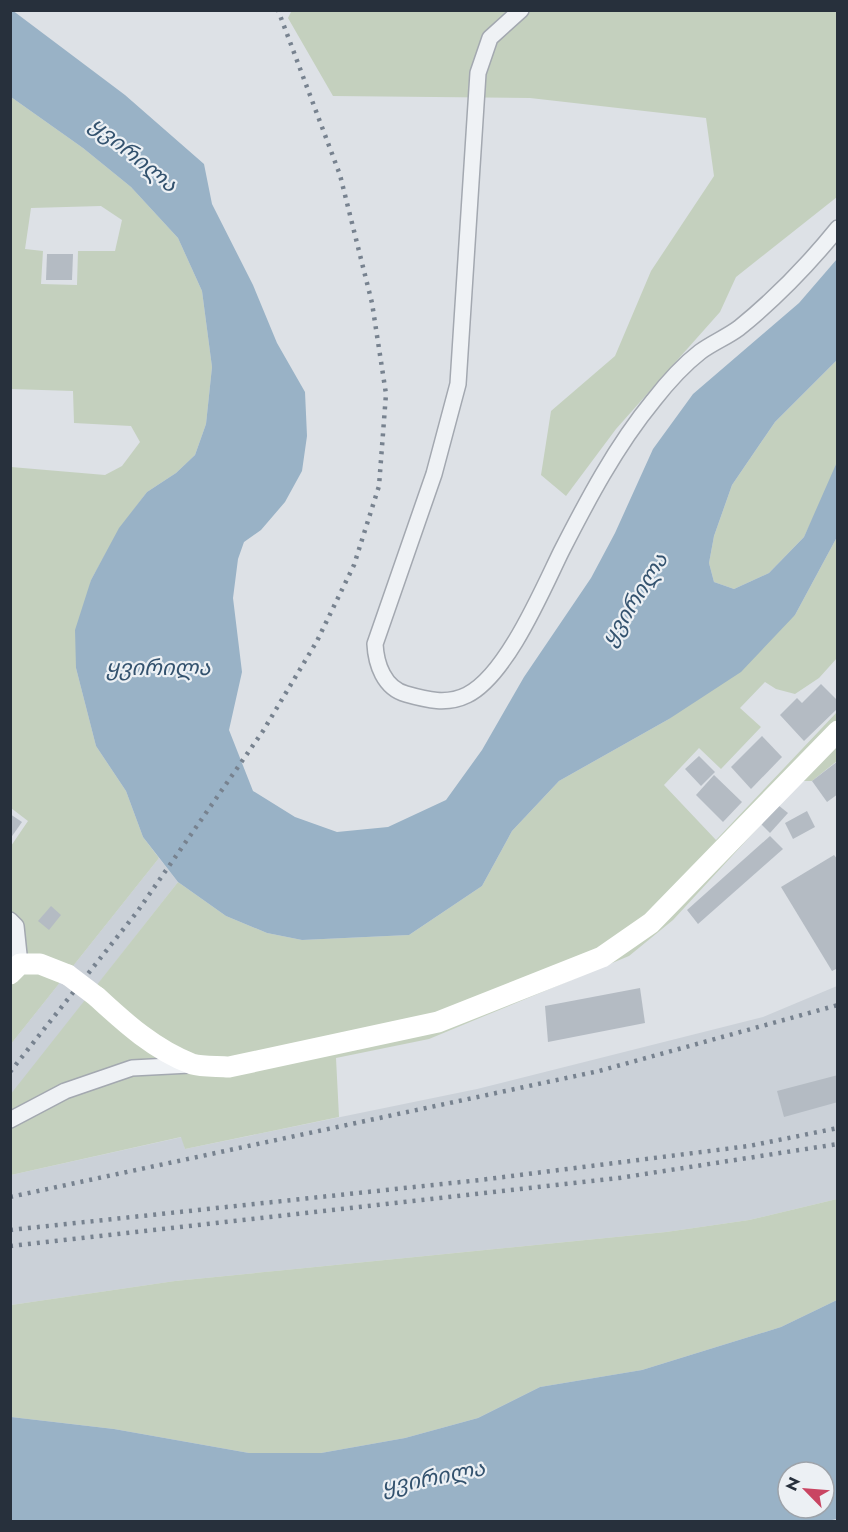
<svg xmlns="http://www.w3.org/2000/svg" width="848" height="1532" viewBox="0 0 848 1532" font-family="Jost,'Noto Sans Georgian',sans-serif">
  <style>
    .built { fill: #cbd1d8 }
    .green { fill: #c4d0be; fill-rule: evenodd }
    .water { fill: #99b2c6; fill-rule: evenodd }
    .building { fill: #b4bbc3 }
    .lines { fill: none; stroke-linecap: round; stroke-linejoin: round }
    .street-casing { stroke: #a3a8b0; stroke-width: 18 }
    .street { stroke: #eff2f5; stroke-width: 15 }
    .secondary { stroke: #fff; stroke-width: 21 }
    .rail { stroke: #77828f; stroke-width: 4.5; stroke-dasharray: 3 6; stroke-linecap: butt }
    .secondary-bridge { stroke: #fff; stroke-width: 21 }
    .labels { text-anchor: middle; stroke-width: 4.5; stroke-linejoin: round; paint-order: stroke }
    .water-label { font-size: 22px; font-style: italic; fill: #33526e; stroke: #ecf0f4 }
  </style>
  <rect width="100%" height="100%" fill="#dde1e6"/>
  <!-- built -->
  <g class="built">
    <path d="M 159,858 L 178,882 L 11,1095 L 11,1044 Z"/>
    <path d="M 837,986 L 837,1199 L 749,1220 L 666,1232 L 175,1281 L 11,1305 L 11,1175 L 182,1137 L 185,1149 L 477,1089 L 763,1017 Z"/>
  </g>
  <!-- green -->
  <g class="green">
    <path d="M 292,10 L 837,11 L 837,197 L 736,277 L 720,312 L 616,429 L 566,496 L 541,475 L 551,411 L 615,356 L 651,271 L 714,176 L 706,118 L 530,98 L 333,96 L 288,18 Z"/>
    <path d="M 11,97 L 83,148 L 131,187 L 178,238 L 202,291 L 212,367 L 206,424 L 195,455 L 176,473 L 147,492 L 120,528 L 91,580 L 76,668 L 96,746 L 126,791 L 143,837 L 159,858 L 11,1044 L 11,846 L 28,821 L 11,808 L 11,467 L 105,475 L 122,466 L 140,442 L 131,426 L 74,423 L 73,391 L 11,389 ZM 101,206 L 122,220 L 115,251 L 78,251 L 77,285 L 41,284 L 43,251 L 25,249 L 31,208 Z"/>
    <path d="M 837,360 L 837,462 L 830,482 L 804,537 L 769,573 L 734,589 L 714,582 L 709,563 L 714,536 L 732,485 L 775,422 Z"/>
    <path d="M 837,537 L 837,658 L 819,678 L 795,694 L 776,689 L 765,682 L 740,708 L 761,727 L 721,769 L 699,748 L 664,785 L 716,840 L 837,712 L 837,761 L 812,781 L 801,781 L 673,920 L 629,956 L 429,1039 L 336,1058 L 339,1117 L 185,1149 L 181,1137 L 11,1175 L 10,1095 L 178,882 L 226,916 L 267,933 L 302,940 L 409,935 L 482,886 L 512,831 L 559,781 L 669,719 L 795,615 Z"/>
    <path d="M 837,1199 L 837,1300 L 781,1327 L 642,1370 L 540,1387 L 478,1418 L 405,1438 L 321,1453 L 249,1453 L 114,1429 L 11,1417 L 11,1305 L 175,1281 L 666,1232 L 749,1220 Z"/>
  </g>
  <!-- water -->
  <g class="water">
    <path d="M 12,10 L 125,95 L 204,164 L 212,204 L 253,285 L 277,343 L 305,392 L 307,436 L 302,471 L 285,502 L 261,530 L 244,542 L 238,559 L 233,598 L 242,672 L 229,730 L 253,791 L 295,817 L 337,832 L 388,827 L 446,800 L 482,750 L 524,677 L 591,578 L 615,533 L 653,449 L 693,394 L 799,303 L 837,259 L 837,360 L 775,422 L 732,485 L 714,536 L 709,563 L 714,582 L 734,589 L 769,573 L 804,537 L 837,462 L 837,537 L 795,615 L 741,672 L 669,719 L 559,781 L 512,831 L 482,886 L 409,935 L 302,940 L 267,933 L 226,916 L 178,882 L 143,837 L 126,791 L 96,746 L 76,668 L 75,630 L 91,580 L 119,528 L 147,492 L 176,473 L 195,455 L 206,424 L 212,367 L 202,291 L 178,238 L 131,187 L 83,148 L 11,97 Z"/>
    <path d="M 837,1300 L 837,1519 L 822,1522 L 11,1521 L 11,1417 L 114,1429 L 249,1453 L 321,1453 L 405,1438 L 478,1418 L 540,1387 L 642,1370 L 781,1327 ZM 788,1472 L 824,1472 L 824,1508 L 788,1508 Z"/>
  </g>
  <!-- building -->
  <g class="building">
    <path d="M 47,254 L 73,254 L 72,280 L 46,280 Z"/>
    <path d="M 821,684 L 838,701 L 838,708 L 804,741 L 780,715 L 797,698 L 802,703 Z"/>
    <path d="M 762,736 L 782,757 L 751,789 L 731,767 Z"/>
    <path d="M 699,756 L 715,772 L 701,786 L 685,769 Z"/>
    <path d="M 838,761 L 838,794 L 827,802 L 812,781 Z"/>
    <path d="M 714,775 L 742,802 L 723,822 L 696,795 Z"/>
    <path d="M 778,805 L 788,813 L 770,833 L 761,824 Z"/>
    <path d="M 807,811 L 815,827 L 793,839 L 785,823 Z"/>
    <path d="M 10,814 L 22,822 L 10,839 Z"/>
    <path d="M 770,836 L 783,849 L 698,924 L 687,910 Z"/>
    <path d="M 834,855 L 838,860 L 838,968 L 832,971 L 781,887 Z"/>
    <path d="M 51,906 L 61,915 L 49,930 L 38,921 Z"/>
    <path d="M 640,988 L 645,1023 L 548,1042 L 545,1006 Z"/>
    <path d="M 838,1075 L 838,1102 L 784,1117 L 777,1091 Z"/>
  </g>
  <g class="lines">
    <defs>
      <g id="street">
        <path d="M 521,10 L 490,38 L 478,73 L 458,384 L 434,474 L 375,644 C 376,664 384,688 406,694 C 427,700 447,705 467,695 C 506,676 542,591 561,552 C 587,501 616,446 653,401 C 667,383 682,366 700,352 C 712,343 727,337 739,328 C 776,298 808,265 838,228"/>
        <path d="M 10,920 L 16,926 L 20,964"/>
        <path d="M 10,1120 L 65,1091 L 132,1068 L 190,1065"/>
      </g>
    </defs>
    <!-- street casing -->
    <use href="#street" class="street-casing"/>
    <!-- street -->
    <use href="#street" class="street"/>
    <!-- secondary -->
    <g class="secondary">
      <path d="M 10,974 L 20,964 L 40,964 L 68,975"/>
      <path d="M 97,997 C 125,1023 155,1050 192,1064 C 202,1067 217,1066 229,1067 L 438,1022 L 602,957 L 651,923 L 838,731"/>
    </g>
    <!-- rail -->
    <g class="rail">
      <path d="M 10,1072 L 137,912 L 263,731 L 317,641 L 354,565 L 379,486 L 386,394 L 372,303 L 340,175 L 278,10"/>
      <path d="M 10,1197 L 599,1071 L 838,1005"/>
      <path d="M 10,1230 L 480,1180 L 749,1146 L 838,1128"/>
      <path d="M 10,1246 L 619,1178 L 838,1144"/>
    </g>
    <!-- secondary-bridge -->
    <path class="secondary-bridge" d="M 68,975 L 97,997"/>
  </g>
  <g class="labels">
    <!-- water labels -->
    <g class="water-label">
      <text transform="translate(134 154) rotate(39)" y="8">ყვირილა</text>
      <text transform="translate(634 599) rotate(-58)" y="8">ყვირილა</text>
      <text x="158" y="675">ყვირილა</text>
      <text transform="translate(433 1477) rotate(-11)" y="8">ყვირილა</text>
    </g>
  </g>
  <!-- border -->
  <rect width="848" height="1532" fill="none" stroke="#27303c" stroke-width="24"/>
  <!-- north arrow -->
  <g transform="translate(806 1490) rotate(295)"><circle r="28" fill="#ecf0f4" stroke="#9da3aa" stroke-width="1.5"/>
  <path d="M0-4.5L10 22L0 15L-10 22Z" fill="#c94562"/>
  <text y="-9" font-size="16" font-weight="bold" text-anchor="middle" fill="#27303c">N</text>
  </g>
</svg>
